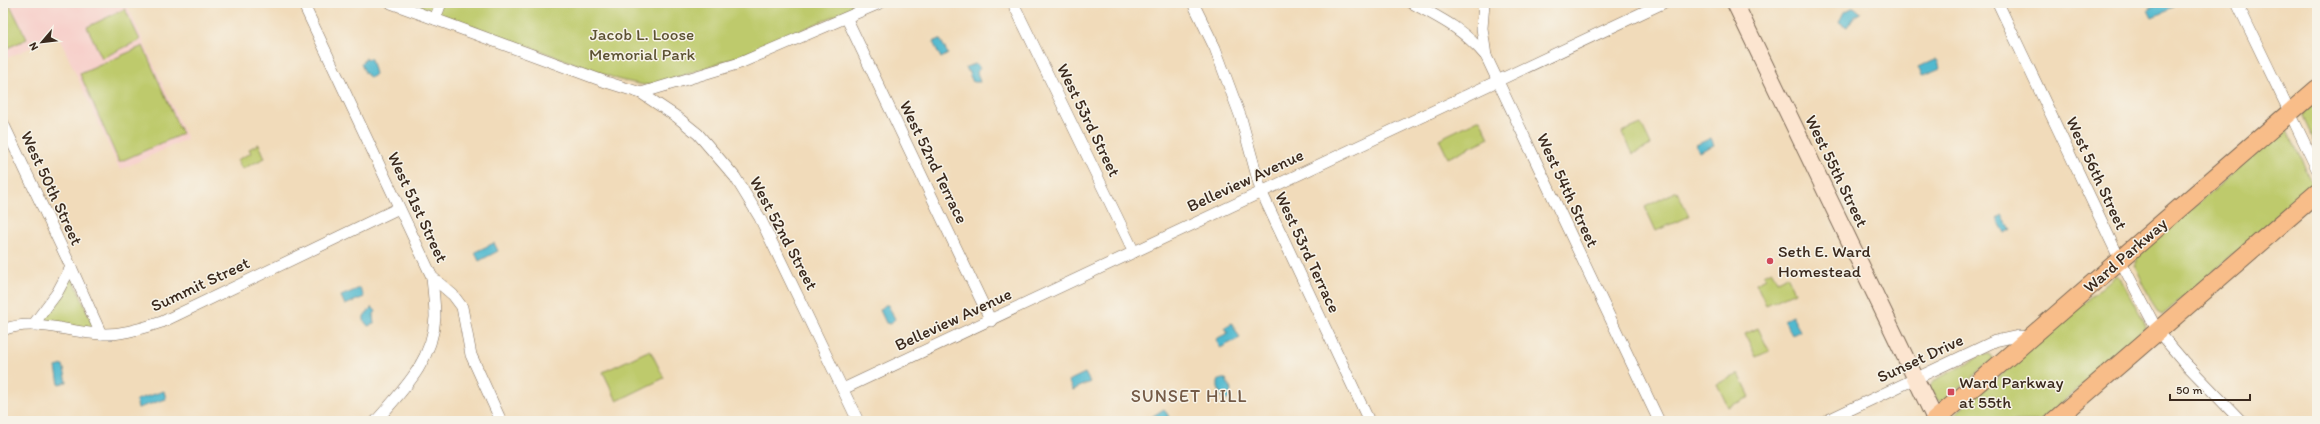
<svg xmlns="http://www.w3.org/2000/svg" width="2320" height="424" viewBox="0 0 2320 424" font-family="Itim,sans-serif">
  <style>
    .built { fill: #f7d0cb }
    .green { fill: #beca6c; stroke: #7c7a45 }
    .water { fill: #51b9cf; stroke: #467276 }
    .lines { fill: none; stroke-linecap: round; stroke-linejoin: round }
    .minor-casing { stroke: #7b6855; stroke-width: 12 }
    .secondary-casing { stroke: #7b6855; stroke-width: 18 }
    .primary-casing { stroke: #7b6855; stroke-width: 20 }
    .minor { stroke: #fff; stroke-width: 11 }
    .secondary { stroke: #fce5d0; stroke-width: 16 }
    .primary { stroke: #f8bd89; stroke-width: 18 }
    .poi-dot { fill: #d1495b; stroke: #f7f3e8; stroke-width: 1.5 }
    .labels { text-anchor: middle; stroke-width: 3; stroke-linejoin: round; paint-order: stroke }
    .park-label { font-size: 17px; fill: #5c5232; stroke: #f7f3e8 }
    .street-label { font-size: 17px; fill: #3b2a1e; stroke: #f7f3e8 }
    .poi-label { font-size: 17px; fill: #3b2a1e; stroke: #f7f3e8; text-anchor: start }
    .neighbourhood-label { font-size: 18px; letter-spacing: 1px; fill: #755b47; stroke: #f7f3e8 }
  </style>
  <rect width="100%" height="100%" fill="#f7f3e8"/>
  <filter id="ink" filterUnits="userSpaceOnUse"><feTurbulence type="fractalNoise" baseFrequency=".025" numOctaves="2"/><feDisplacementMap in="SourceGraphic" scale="8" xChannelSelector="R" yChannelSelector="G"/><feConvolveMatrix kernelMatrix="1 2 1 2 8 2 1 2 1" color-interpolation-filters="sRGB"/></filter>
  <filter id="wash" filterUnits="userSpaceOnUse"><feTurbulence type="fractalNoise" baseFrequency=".012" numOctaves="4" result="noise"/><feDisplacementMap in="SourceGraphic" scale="16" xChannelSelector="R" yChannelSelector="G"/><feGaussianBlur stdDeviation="0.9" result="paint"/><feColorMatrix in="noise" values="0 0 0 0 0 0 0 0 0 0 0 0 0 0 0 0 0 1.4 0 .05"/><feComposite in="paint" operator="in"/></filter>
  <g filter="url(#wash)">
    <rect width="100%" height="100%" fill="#f1dbba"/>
    <!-- built -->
    <path class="built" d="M 3,3 L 137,3 L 128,7 L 187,139 L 120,170 L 58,35 L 3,60 Z"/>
    <!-- green -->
    <g class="green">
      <path d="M 3,3 L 9,3 L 27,39 L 3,50 Z"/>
      <path d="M 409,3 L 864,3 L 751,52 L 662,83 L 644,85 L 620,80 Z"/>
      <path d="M 125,9 L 140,40 L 102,58 L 87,27 Z"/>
      <path d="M 143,46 L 182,134 L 119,162 L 80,74 Z"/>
      <path d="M 2317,100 L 2317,147 L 2303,116 L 2304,111 Z"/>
      <path d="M 1480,119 L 1489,138 L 1448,158 L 1439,139 Z"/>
      <path d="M 1641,124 L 1651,145 L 1633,154 L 1622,132 Z"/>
      <path d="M 2287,130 L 2312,182 L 2311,187 L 2166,312 L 2162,315 L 2157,312 L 2135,267 L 2137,255 L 2283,131 Z"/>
      <path d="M 259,144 L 265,158 L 242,169 L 237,160 L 251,153 L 249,149 Z"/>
      <path d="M 1677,191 L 1689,216 L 1656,231 L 1645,207 Z"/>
      <path d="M 1772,271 L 1777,281 L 1787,276 L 1795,292 L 1766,305 L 1756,283 L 1766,278 L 1764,275 Z"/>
      <path d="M 2115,276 L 2119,276 L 2144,321 L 2145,327 L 2135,339 L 2040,421 L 1947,421 Z"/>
      <path d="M 69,278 L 73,278 L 95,330 L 44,323 L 42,319 Z"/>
      <path d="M 1758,328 L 1769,351 L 1756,357 L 1745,334 Z"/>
      <path d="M 650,350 L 664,378 L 617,401 L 603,372 Z"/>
      <path d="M 1990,354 L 1993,359 L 1944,402 L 1937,400 L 1930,387 L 1935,380 L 1983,355 Z"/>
      <path d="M 1739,374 L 1750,397 L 1728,407 L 1717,384 Z"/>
    </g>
    <!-- water -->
    <g class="water">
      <path d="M 2160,3 L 2171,3 L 2173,8 L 2152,17 L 2148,9 Z"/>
      <path d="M 1854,7 L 1861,13 L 1853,18 L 1847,27 L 1839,22 L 1844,12 Z"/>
      <path d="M 940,39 L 948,54 L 941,58 L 933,42 Z"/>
      <path d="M 365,58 L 371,59 L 375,74 L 371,78 L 365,73 L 361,64 Z"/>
      <path d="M 1935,59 L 1938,61 L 1940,68 L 1922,76 L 1918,67 Z"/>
      <path d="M 975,64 L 980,68 L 977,72 L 980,82 L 973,82 L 966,67 Z"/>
      <path d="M 1711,138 L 1714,145 L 1699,152 L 1696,145 Z"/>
      <path d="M 2002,215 L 2011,229 L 2005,233 L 1997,219 Z"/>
      <path d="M 494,243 L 498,251 L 479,261 L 475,252 Z"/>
      <path d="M 360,288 L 364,297 L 345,305 L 341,296 Z"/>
      <path d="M 885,305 L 888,305 L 895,319 L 890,324 L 886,323 L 880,310 Z"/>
      <path d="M 372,307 L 376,311 L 373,316 L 374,324 L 368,326 L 364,321 L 364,316 Z"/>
      <path d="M 1792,316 L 1800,331 L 1792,335 L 1784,320 Z"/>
      <path d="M 1232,323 L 1240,338 L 1220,348 L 1216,339 L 1228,333 L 1225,327 Z"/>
      <path d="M 63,365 L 67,382 L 59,384 L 56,367 Z"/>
      <path d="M 1085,373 L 1090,382 L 1073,390 L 1068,381 Z"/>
      <path d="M 1222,379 L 1226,379 L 1231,390 L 1229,399 L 1224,401 L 1218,388 L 1218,381 Z"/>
      <path d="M 164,391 L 166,399 L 138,408 L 136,400 Z"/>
      <path d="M 1164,409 L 1169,417 L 1164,421 L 1145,421 Z"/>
    </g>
  </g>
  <g filter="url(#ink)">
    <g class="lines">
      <defs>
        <g id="minor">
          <path d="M 303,3 L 432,277 L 453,295 L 462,307 L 471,355 L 501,421"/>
          <path d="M 391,3 L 606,82 L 641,93 L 677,117 L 698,134 L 735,177 L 760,218 L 858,421"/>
          <path d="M 1013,3 L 1134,252"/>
          <path d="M 1193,3 L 1215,48 L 1241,118 L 1261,191 L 1369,421"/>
          <path d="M 1412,3 C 1442,19 1463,29 1486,56 L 1659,421"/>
          <path d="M 1484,3 L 1482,28 L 1486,56"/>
          <path d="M 1998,3 L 2120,260 L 2157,330 L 2185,363 L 2241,421"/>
          <path d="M 2237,3 L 2317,169"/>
          <path d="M 435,19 L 441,3"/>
          <path d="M 847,19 L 991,321"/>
          <path d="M 641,93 L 740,63 L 880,3"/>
          <path d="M 3,123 L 71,267 L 57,293 L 33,325"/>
          <path d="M 71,267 L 101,334"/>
          <path d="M 3,330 C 34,317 70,333 101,334 C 122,335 142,328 162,322 L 399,208"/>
          <path d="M 843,389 L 1663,3"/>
          <path d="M 376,421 C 403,390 433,361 435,317 C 435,304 433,290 432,277"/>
          <path d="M 1826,421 L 1995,341 L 2018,336 L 2032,337"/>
        </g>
        <path id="secondary" d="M 1735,3 L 1936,421"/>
        <g id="primary">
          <path d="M 1934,421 L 2317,89"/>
          <path d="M 2054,421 L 2317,193"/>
        </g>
      </defs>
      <!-- minor casing -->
      <use href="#minor" class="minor-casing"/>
      <!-- secondary casing -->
      <use href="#secondary" class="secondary-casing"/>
      <!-- primary casing -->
      <use href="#primary" class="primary-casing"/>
      <!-- minor -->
      <use href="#minor" class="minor"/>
      <!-- secondary -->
      <use href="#secondary" class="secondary"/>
      <!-- primary -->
      <use href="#primary" class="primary"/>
    </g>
  </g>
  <!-- markers -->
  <g class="poi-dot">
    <circle cx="1770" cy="261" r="4"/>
    <rect x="1947" y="388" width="8" height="8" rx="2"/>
  </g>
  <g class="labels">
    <!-- park labels -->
    <g class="park-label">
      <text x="642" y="40">Jacob L. Loose<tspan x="642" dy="20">Memorial Park</tspan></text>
    </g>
    <!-- street labels -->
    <g class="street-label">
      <text transform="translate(1089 120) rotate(64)" y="6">West 53rd Street</text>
      <text transform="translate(934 162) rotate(64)" y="6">West 52nd Terrace</text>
      <text transform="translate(1837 171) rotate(64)" y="6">West 55th Street</text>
      <text transform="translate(2097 173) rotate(65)" y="6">West 56th Street</text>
      <text transform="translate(1245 180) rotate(-25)" y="6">Belleview Avenue</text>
      <text transform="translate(52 188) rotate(65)" y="6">West 50th Street</text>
      <text transform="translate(1568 190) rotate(65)" y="6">West 54th Street</text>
      <text transform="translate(418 207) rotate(65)" y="6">West 51st Street</text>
      <text transform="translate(784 233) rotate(62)" y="6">West 52nd Street</text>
      <text transform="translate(1308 252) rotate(65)" y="6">West 53rd Terrace</text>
      <text transform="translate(2125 255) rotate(-41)" y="6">Ward Parkway</text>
      <text transform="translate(200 284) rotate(-25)" y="6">Summit Street</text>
      <text transform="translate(953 319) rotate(-25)" y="6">Belleview Avenue</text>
      <text transform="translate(1920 358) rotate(-25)" y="6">Sunset Drive</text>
    </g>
    <!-- poi labels -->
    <g class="poi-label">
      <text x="1778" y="257">Seth E. Ward<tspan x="1778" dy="20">Homestead</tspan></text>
      <text x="1959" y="388">Ward Parkway<tspan x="1959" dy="20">at 55th</tspan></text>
    </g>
    <!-- neighbourhood labels -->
    <g class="neighbourhood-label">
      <text x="1189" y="402">SUNSET HILL</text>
    </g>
  </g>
  <!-- margin -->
  <rect width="2320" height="424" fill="none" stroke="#f7f3e8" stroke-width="16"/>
  <!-- north arrow -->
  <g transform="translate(42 42) rotate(242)" stroke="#f7f3e8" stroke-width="3" paint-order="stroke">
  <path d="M0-3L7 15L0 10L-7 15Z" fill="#3b2a1e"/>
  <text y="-6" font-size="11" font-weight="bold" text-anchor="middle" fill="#3b2a1e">N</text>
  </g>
  <!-- scale -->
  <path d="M2170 394v6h80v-6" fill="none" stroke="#3b2a1e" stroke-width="2"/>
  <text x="2176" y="394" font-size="12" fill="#3b2a1e" stroke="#f7f3e8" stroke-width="3" paint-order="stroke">50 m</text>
</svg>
